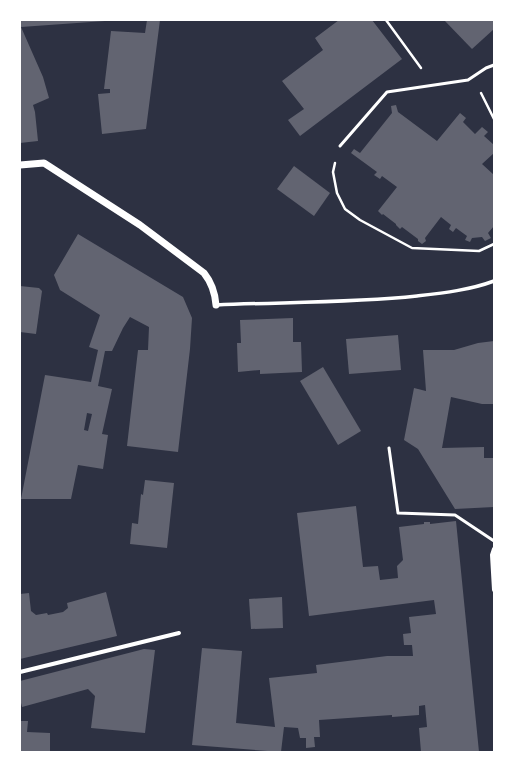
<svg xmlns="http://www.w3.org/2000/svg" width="514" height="772" viewBox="0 0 514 772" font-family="Cabin,sans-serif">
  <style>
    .building { fill: #626471; fill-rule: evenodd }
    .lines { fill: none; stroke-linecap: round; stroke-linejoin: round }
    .path { stroke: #fff; stroke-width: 2.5 }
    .service { stroke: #fff; stroke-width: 3 }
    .pedestrian { stroke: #fff; stroke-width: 3.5 }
    .minor { stroke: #fff; stroke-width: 4 }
    .tertiary { stroke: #fff; stroke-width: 7 }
  </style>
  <rect width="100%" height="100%" fill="#2d3142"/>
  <!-- building -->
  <g class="building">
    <path d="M 20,20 L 105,20 L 105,21 L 21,27 L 43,77 L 49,98 L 33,105 L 35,112 L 38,141 L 20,143 Z"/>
    <path d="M 147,20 L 160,20 L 146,129 L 102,134 L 98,94 L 110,93 L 110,89 L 104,89 L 111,31 L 145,33 Z"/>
    <path d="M 339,20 L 372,20 L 402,59 L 300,136 L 288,120 L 304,109 L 282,81 L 323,50 L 315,38 Z"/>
    <path d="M 444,20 L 494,20 L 494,29 L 472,49 Z"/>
    <path d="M 396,105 L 398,112 L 437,141 L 460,113 L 466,118 L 463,122 L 475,134 L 482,127 L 488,132 L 484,136 L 494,145 L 494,153 L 482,164 L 494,175 L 494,226 L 488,233 L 491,238 L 485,241 L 482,237 L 472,238 L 470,242 L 465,240 L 467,236 L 456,228 L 453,232 L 449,229 L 451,225 L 441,217 L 425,238 L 426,241 L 422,244 L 418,241 L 418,239 L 402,227 L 400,229 L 396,225 L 396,224 L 383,214 L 382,215 L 378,211 L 397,187 L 382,176 L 380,179 L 374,175 L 377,172 L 351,153 L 354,149 L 360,153 L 392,113 L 391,106 Z"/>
    <path d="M 294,166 L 330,193 L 314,216 L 277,189 Z"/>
    <path d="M 78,234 L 183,297 L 192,318 L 190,349 L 178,452 L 127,446 L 138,350 L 148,350 L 149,327 L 130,317 L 123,328 L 112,351 L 105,351 L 98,386 L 112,389 L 102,434 L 108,435 L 103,469 L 78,465 L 71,499 L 21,499 L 45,375 L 91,382 L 98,350 L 89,347 L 100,315 L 60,290 L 54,275 ZM 87,413 L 92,414 L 88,431 L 84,430 Z"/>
    <path d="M 20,286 L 39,288 L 42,291 L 36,334 L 20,332 Z"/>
    <path d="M 293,318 L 293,342 L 301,342 L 302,372 L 260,374 L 260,370 L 238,372 L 237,343 L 241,343 L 240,320 Z"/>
    <path d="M 398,335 L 401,370 L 349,374 L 346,339 Z"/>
    <path d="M 494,341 L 494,404 L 482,404 L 451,397 L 442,448 L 484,447 L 484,458 L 494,458 L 494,507 L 455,509 L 418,449 L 404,440 L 414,388 L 426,391 L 423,350 L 454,350 L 478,343 Z"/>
    <path d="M 323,367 L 361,431 L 338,445 L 300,381 Z"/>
    <path d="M 145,480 L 174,483 L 167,548 L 130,544 L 132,523 L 138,524 L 141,494 L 143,495 Z"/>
    <path d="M 356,506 L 363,567 L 378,566 L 380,580 L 398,578 L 397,566 L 403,560 L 399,527 L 424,524 L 424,522 L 430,522 L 430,524 L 456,521 L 479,752 L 421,752 L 419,728 L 427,727 L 425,705 L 419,706 L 419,715 L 392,717 L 392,715 L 319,720 L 320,737 L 314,737 L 315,747 L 306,748 L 306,738 L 300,738 L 298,728 L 284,727 L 281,752 L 192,745 L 202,648 L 242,651 L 236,723 L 275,727 L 269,678 L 317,673 L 316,665 L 387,656 L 413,656 L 412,645 L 404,645 L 403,634 L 411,633 L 409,617 L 436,614 L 434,600 L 309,616 L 297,513 Z"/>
    <path d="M 106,592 L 117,636 L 20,659 L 20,594 L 29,593 L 31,611 L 36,615 L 47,613 L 48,615 L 63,612 L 68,608 L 67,603 Z"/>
    <path d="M 282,597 L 283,628 L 251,629 L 249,599 Z"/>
    <path d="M 144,649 L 155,650 L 145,733 L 91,728 L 95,696 L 88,689 L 22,707 L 20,699 L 20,681 Z"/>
    <path d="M 20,721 L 28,721 L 27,732 L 50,733 L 50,752 L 20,752 Z"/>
  </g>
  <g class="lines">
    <!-- path -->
    <g class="path">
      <path d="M 386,20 L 421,68"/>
      <path d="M 481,93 L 494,119"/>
      <path d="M 335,163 L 333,172 L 337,193 L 345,209 L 360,220 L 412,248 L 479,251 L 494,244"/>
    </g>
    <!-- service -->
    <g class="service">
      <path d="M 340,146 L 387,92 L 468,80 L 486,68 L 494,65"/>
      <path d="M 389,448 L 398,513 L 455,515 L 494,541"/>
    </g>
    <!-- pedestrian -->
    <path class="pedestrian" d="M 216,305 C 283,302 350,303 417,296 C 443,293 470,290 494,281"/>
    <!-- minor -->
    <g class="minor">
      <path d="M 494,549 L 492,555 L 494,590"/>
      <path d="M 20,672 L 179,633"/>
    </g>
    <!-- tertiary -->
    <path class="tertiary" d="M 20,165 L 44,163 L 140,225 L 204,273 C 212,283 215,292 216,305"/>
  </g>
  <!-- border -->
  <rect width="514" height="772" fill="none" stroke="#ffffff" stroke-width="42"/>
</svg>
